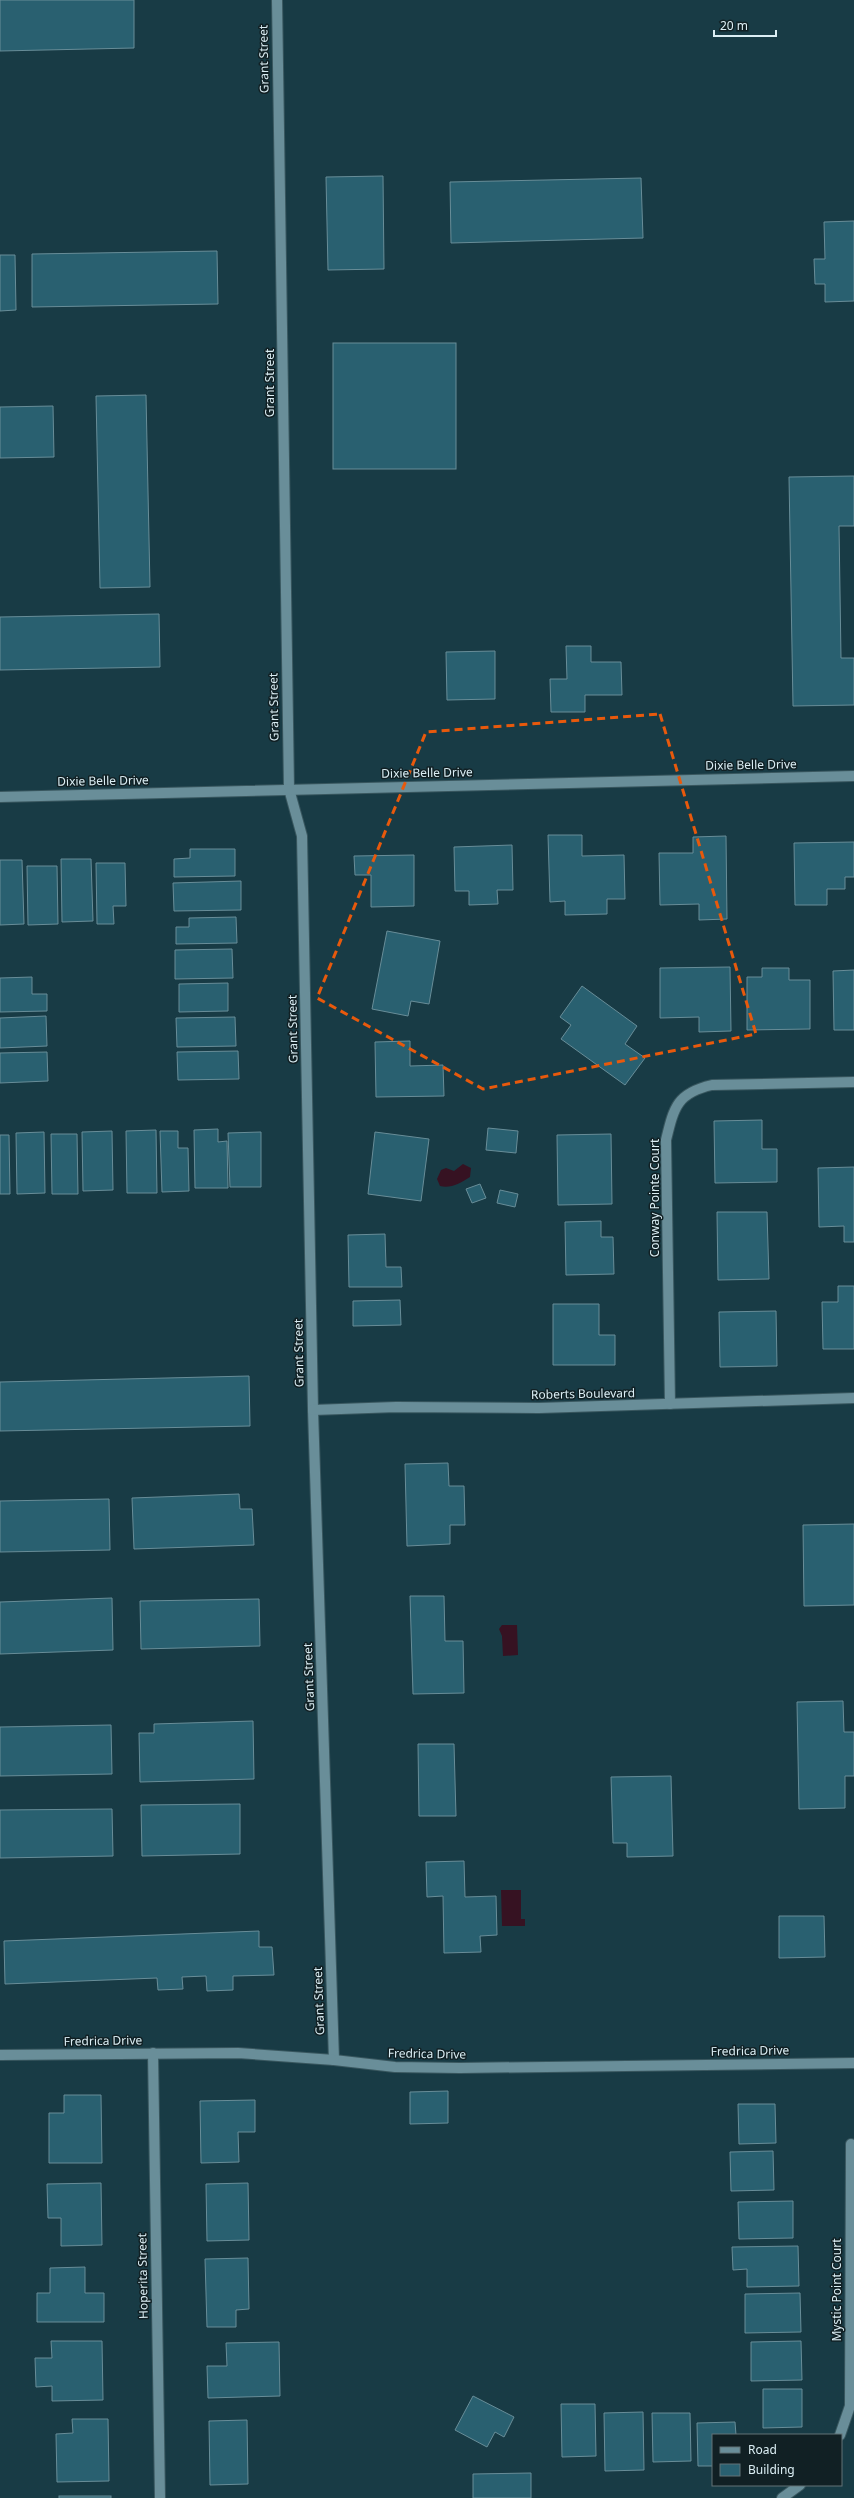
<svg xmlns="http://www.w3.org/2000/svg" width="854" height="2498" viewBox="0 0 854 2498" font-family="'Noto Sans',sans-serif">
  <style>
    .water { fill: #361222 }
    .building { fill: #296070; stroke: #688d98 }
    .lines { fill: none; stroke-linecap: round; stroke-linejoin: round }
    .minor-casing { stroke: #39575f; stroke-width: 12 }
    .minor { stroke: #698e99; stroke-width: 10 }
    .marked { fill: none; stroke: #e8590c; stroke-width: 3; stroke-dasharray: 8 5; stroke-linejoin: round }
    .labels { text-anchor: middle; stroke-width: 3; stroke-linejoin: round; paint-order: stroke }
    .street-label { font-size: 12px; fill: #dbeef4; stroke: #112024 }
  </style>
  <rect width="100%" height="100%" fill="#183b45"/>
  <!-- water -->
  <g class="water">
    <path d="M 463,1164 L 471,1168 L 470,1177 C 461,1183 450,1189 440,1186 L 437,1179 L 441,1170 L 446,1168 L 454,1171 Z"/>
    <path d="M 502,1625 L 517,1625 L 518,1655 L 503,1656 L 502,1636 L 499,1629 Z"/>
    <path d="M 501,1890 L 521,1890 L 521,1919 L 525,1919 L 525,1926 L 502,1926 Z"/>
  </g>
  <!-- building -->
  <g class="building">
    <path d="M 0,0 L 134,0 L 134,48 L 0,51 Z"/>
    <path d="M 383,176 L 384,269 L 328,270 L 326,177 Z"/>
    <path d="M 641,178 L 643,238 L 451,243 L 450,182 Z"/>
    <path d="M 854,221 L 854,301 L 825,302 L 825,284 L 815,284 L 814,259 L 825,259 L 824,222 Z"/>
    <path d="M 217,251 L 218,304 L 32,307 L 32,254 Z"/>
    <path d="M 0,255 L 15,255 L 16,310 L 0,311 Z"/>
    <rect x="333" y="343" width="123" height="126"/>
    <path d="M 146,395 L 150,587 L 100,588 L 96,396 Z"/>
    <path d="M 53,406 L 54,457 L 0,458 L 0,407 Z"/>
    <path d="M 854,476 L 854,526 L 839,526 L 841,658 L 854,658 L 854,705 L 793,706 L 789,477 Z"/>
    <path d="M 159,614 L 160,667 L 0,670 L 0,617 Z"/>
    <path d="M 566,646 L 591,646 L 591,662 L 621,662 L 622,695 L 585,695 L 585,712 L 551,712 L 550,679 L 567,679 Z"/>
    <path d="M 495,651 L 495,699 L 447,700 L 446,652 Z"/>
    <path d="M 548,835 L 582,835 L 582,856 L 624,855 L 625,899 L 607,899 L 607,914 L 565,915 L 565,901 L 550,902 Z"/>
    <path d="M 726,836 L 727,919 L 699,920 L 699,904 L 660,905 L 659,853 L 693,853 L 693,837 Z"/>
    <path d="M 854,842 L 854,877 L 845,877 L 845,889 L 827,889 L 827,905 L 795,905 L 794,843 Z"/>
    <path d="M 512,845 L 513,890 L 497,890 L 498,904 L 469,905 L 469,891 L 455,891 L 454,847 Z"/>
    <path d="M 190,849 L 235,849 L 235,876 L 174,877 L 174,859 L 190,858 Z"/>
    <path d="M 414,855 L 414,906 L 371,907 L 371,875 L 355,875 L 354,856 Z"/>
    <path d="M 61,859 L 91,859 L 93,921 L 62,922 Z"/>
    <path d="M 0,860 L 22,860 L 24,924 L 0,925 Z"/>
    <path d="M 96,863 L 125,863 L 126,906 L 113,906 L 114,924 L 97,924 Z"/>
    <path d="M 27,866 L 57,866 L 58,924 L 28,925 Z"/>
    <path d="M 241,881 L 241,910 L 174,911 L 173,883 Z"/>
    <path d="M 236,917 L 237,943 L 176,944 L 176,927 L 189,927 L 189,918 Z"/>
    <path d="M 387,931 L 440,941 L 429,1004 L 411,1001 L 408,1016 L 372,1009 Z"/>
    <path d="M 232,949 L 233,978 L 175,979 L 175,950 Z"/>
    <path d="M 730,967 L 731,1031 L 699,1032 L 699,1017 L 660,1018 L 660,968 Z"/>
    <path d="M 762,968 L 789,968 L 789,980 L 810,980 L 810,1029 L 747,1030 L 747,977 L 762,977 Z"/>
    <path d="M 854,970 L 854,1030 L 834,1030 L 833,971 Z"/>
    <path d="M 32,977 L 32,994 L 47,994 L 47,1011 L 0,1012 L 0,978 Z"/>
    <path d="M 228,983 L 228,1011 L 179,1012 L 179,984 Z"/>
    <path d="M 582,986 L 637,1026 L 625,1044 L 645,1058 L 625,1085 L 561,1039 L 571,1025 L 560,1017 Z"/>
    <path d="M 46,1016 L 47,1046 L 0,1048 L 0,1018 Z"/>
    <path d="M 235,1017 L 236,1046 L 177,1047 L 176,1018 Z"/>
    <path d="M 410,1041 L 410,1066 L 443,1065 L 444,1096 L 376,1097 L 375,1042 Z"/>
    <path d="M 238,1051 L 239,1079 L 178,1080 L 177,1052 Z"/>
    <path d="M 47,1052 L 48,1081 L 0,1083 L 0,1053 Z"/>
    <path d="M 762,1120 L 762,1149 L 777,1149 L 777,1182 L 715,1183 L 714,1121 Z"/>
    <path d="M 488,1128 L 518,1131 L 516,1153 L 486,1150 Z"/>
    <path d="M 218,1129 L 218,1142 L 227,1141 L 228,1188 L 195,1188 L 194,1130 Z"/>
    <path d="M 156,1130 L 157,1193 L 127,1193 L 126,1131 Z"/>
    <path d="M 112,1131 L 113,1190 L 83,1191 L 82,1132 Z"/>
    <path d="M 160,1131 L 178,1131 L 178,1148 L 188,1148 L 189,1191 L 162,1192 Z"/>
    <path d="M 44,1132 L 45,1193 L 17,1194 L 16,1133 Z"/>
    <path d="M 261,1132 L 261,1187 L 230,1187 L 228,1133 Z"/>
    <path d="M 375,1132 L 429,1139 L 421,1201 L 368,1194 Z"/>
    <path d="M 51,1134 L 77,1134 L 78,1194 L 52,1194 Z"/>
    <path d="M 611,1134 L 612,1204 L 558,1205 L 557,1135 Z"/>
    <path d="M 0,1135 L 9,1135 L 10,1194 L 0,1194 Z"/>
    <path d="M 854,1167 L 854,1242 L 844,1242 L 844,1226 L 819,1227 L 818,1168 Z"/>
    <path d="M 480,1184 L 486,1198 L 472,1203 L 466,1189 Z"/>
    <path d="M 500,1190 L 518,1194 L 515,1207 L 497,1203 Z"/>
    <path d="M 717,1212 L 767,1212 L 769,1279 L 718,1280 Z"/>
    <path d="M 601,1221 L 601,1237 L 613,1237 L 614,1274 L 566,1275 L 565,1222 Z"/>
    <path d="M 385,1234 L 386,1267 L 401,1267 L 402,1287 L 349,1287 L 348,1235 Z"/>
    <path d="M 838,1286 L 854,1286 L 854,1349 L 823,1349 L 822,1302 L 838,1302 Z"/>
    <path d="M 400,1300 L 401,1325 L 353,1326 L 353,1301 Z"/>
    <path d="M 553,1304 L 599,1304 L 599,1335 L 615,1335 L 615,1365 L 553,1365 Z"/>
    <path d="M 776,1311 L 777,1366 L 720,1367 L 719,1312 Z"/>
    <path d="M 249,1376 L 250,1426 L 0,1431 L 0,1382 Z"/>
    <path d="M 448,1463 L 449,1486 L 464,1486 L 465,1525 L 450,1525 L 450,1544 L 407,1546 L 405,1464 Z"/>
    <path d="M 239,1494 L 240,1509 L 252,1509 L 254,1545 L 134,1549 L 132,1498 Z"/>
    <path d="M 109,1499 L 110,1550 L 0,1552 L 0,1501 Z"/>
    <path d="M 854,1524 L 854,1605 L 804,1606 L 803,1525 Z"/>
    <path d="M 410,1596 L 444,1596 L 445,1641 L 463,1641 L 464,1693 L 413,1694 Z"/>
    <path d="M 112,1598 L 113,1650 L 0,1654 L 0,1602 Z"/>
    <path d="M 259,1599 L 260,1646 L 141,1649 L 140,1601 Z"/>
    <path d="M 843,1701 L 844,1732 L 854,1732 L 854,1776 L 845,1776 L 845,1808 L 799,1809 L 797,1702 Z"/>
    <path d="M 253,1721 L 254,1779 L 140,1782 L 139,1733 L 154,1733 L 154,1724 Z"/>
    <path d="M 111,1725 L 112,1774 L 0,1776 L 0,1727 Z"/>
    <path d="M 418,1744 L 454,1744 L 456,1816 L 419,1816 Z"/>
    <path d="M 671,1776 L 673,1856 L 627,1857 L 627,1843 L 613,1843 L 611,1777 Z"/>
    <path d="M 240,1804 L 240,1854 L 142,1856 L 141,1805 Z"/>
    <path d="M 112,1809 L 113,1856 L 0,1858 L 0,1810 Z"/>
    <path d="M 464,1861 L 465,1897 L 496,1896 L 497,1935 L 480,1936 L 481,1952 L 444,1953 L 443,1896 L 427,1897 L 426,1862 Z"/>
    <path d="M 779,1916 L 824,1916 L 825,1957 L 779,1958 Z"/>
    <path d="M 259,1931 L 259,1947 L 272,1947 L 274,1975 L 233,1976 L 233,1990 L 207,1991 L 206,1976 L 182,1977 L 183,1989 L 158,1990 L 157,1978 L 5,1984 L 4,1941 Z"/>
    <path d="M 448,2091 L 448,2123 L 410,2124 L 410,2092 Z"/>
    <path d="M 64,2095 L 101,2095 L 102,2163 L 49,2163 L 49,2113 L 64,2113 Z"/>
    <path d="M 255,2100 L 255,2132 L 238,2132 L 239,2162 L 201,2163 L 200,2101 Z"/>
    <path d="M 738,2104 L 775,2104 L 776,2143 L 739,2144 Z"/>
    <path d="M 773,2151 L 774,2190 L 731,2191 L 730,2152 Z"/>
    <path d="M 101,2183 L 102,2245 L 61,2246 L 61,2218 L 48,2218 L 47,2184 Z"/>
    <path d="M 248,2183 L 249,2240 L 207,2241 L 206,2184 Z"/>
    <path d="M 793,2201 L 793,2238 L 739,2239 L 738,2202 Z"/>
    <path d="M 798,2246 L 799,2286 L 747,2287 L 747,2269 L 733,2270 L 732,2247 Z"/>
    <path d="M 248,2258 L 249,2309 L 236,2310 L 236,2327 L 207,2327 L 205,2259 Z"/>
    <path d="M 85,2267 L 85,2293 L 104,2293 L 104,2322 L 37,2322 L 37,2293 L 50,2293 L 50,2268 Z"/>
    <path d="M 800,2293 L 801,2332 L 745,2333 L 745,2294 Z"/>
    <path d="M 51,2341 L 102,2341 L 103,2400 L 52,2401 L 52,2386 L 36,2387 L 35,2358 L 52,2358 Z"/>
    <path d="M 801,2341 L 802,2380 L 751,2381 L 751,2342 Z"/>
    <path d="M 279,2342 L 280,2396 L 208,2398 L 207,2366 L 227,2366 L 226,2343 Z"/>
    <path d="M 763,2389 L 802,2389 L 802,2427 L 763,2428 Z"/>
    <path d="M 473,2396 L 514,2417 L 504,2437 L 495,2432 L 487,2447 L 455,2430 Z"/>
    <path d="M 561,2404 L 595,2404 L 596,2456 L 562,2457 Z"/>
    <path d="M 643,2412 L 644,2470 L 605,2471 L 604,2413 Z"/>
    <path d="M 652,2413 L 690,2413 L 691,2461 L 653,2462 Z"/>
    <path d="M 72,2419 L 108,2419 L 109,2481 L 57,2482 L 56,2434 L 73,2433 Z"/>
    <path d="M 247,2420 L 248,2484 L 210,2485 L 209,2421 Z"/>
    <path d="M 735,2422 L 736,2435 L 713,2435 L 713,2466 L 698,2466 L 697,2423 Z"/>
    <path d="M 531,2473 L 531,2498 L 473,2498 L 473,2474 Z"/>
    <rect x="59" y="2496" width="52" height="2"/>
  </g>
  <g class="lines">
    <defs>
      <g id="minor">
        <path d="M 277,0 L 289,789 L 302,836 L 313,1410 L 334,2060"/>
        <path d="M 0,797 L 854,776"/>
        <path d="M 670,1404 L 666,1140 C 674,1107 677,1093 712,1085 L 854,1082"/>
        <path d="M 313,1410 L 396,1407 L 539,1408 L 854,1398"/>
        <path d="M 153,2053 L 160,2498"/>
        <path d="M 0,2055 L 238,2053 L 334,2060 L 395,2067 L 460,2068 L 854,2063"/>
        <path d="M 840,2435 L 850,2406 L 851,2144"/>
        <path d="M 782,2498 L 800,2485"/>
      </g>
    </defs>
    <!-- minor casing -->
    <use href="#minor" class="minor-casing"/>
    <!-- minor -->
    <use href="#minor" class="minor"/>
  </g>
  <!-- marked area -->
  <path class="marked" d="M 660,714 L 756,1034 L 483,1089 L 317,998 L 426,732 Z"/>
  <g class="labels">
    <!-- street labels -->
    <g class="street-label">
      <text transform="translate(264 59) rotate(-91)" y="4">Grant Street</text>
      <text transform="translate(270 383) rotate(-90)" y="4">Grant Street</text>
      <text transform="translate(274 707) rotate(-91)" y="4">Grant Street</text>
      <text transform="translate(751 765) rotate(-1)" y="4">Dixie Belle Drive</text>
      <text transform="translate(427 773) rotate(-1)" y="4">Dixie Belle Drive</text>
      <text transform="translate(103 781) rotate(-1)" y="4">Dixie Belle Drive</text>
      <text transform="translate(293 1029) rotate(-91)" y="4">Grant Street</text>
      <text transform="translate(655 1198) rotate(-90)" y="4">Conway Pointe Court</text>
      <text transform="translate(299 1353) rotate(-91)" y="4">Grant Street</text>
      <text transform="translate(583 1394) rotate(-1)" y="4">Roberts Boulevard</text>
      <text transform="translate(309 1677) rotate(-92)" y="4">Grant Street</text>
      <text transform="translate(319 2001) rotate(-92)" y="4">Grant Street</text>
      <text transform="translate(103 2041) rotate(-1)" y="4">Fredrica Drive</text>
      <text transform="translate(750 2051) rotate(-1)" y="4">Fredrica Drive</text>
      <text transform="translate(427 2054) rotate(1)" y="4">Fredrica Drive</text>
      <text transform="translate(143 2276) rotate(-91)" y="4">Hoperita Street</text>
      <text transform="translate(837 2290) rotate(-90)" y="4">Mystic Point Court</text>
    </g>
  </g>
  <!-- legend -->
  <rect x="712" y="2434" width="130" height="52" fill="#112024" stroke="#627277"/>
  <rect x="720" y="2447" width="20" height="6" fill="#698e99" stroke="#627277"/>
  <text x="748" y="2454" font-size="12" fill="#dbeef4">Road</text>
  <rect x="720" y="2464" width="20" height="12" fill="#296070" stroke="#627277"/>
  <text x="748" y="2474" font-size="12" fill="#dbeef4">Building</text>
  <!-- scale -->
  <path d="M714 30v6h62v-6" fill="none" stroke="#dbeef4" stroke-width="2"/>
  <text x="720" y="30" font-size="12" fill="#dbeef4" stroke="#112024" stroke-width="3" paint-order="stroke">20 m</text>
</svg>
